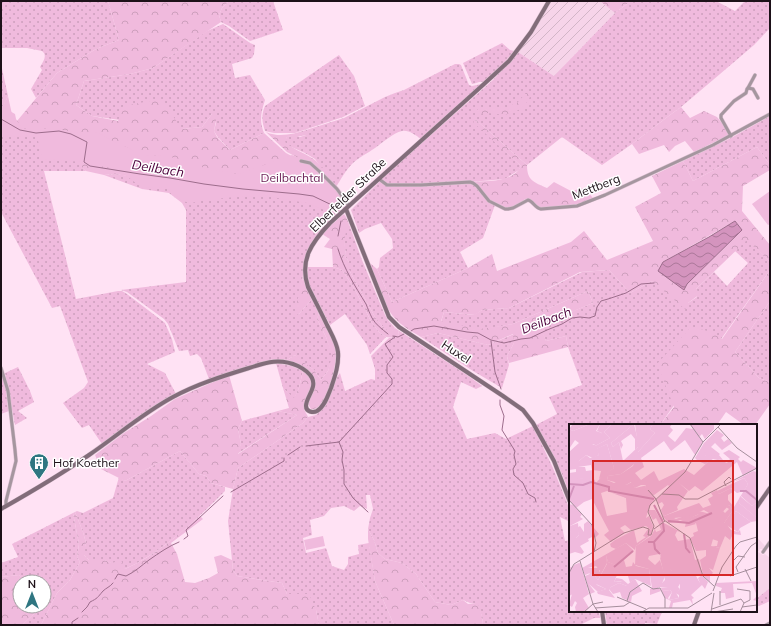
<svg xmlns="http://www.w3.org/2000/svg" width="771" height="626" viewBox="0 0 771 626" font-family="Mulish,sans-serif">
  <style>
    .built { fill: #f6d4e9 }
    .industrial { fill: url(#industrial-furrows) }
    .grass { fill: url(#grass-dots) }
    .forest { fill: url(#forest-crowns); fill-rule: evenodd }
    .park { fill: #f0badd }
    .water { fill: url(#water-waves); stroke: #9d6d8c }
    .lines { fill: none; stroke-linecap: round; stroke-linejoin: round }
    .stream { stroke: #9d6d8c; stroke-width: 1 }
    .street-casing { stroke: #dbc1d1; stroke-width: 4 }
    .secondary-casing { stroke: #dbc1d1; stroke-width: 5 }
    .street { stroke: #a5969f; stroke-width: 3 }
    .secondary { stroke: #826d7a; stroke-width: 4 }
    .labels { text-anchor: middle; stroke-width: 3; stroke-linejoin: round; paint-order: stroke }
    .park-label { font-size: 12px; fill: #6f245a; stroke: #fff }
    .street-label { font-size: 12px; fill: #1d1119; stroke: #fff }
    .poi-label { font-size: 12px; fill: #1d1119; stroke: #fff; text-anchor: start }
    .water-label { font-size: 13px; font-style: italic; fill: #4d003c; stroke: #fff }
    .inset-river { fill: none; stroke: #d494be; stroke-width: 2 }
    .inset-road { fill: none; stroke: #a58e9c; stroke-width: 1 }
    .view { fill: #d62828; fill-opacity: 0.15; stroke: #d62828; stroke-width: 2 }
    .inset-edge { fill: none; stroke: #1d1119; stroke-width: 2 }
  </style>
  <defs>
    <pattern id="industrial-furrows" width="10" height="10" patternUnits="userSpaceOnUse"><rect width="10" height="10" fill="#f6d4e9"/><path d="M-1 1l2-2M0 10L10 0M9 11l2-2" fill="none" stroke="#d2b5c7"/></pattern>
    <pattern id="grass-dots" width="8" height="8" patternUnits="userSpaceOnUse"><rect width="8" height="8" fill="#f0badd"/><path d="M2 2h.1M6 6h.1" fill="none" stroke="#cd9fbd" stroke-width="1.8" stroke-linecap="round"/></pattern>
    <pattern id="forest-crowns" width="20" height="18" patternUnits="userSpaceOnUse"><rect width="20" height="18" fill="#f0badd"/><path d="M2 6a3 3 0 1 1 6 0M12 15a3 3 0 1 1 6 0" fill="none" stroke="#cd9fbd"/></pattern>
    <pattern id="water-waves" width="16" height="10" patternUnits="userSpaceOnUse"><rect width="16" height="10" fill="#d494be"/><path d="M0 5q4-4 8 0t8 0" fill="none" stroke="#ab779a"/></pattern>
  </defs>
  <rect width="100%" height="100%" fill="#ffe2f4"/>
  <!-- built -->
  <path class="built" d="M 756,536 L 765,546 L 763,549 L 760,549 L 758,552 L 763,555 L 765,554 L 770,558 L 770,588 L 756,599 Z"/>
  <!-- industrial -->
  <path class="industrial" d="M 551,1 L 600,1 L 615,13 L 554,76 L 518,52 L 532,33 Z"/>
  <!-- grass -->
  <g class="grass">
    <path d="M 1,1 L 108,1 L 119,40 L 96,49 L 57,73 L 36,98 L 31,89 L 42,70 L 40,67 C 43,62 48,55 42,51 L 27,48 L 1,48 Z"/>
    <path d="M 229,1 L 273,1 L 283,30 L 250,41 L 229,26 L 221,22 L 219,15 L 222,8 Z"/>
    <path d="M 631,1 L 716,1 L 735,11 L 745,1 L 770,1 L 770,28 L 754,45 L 720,74 L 681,107 L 670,115 L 632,144 L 602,165 L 562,137 L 527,165 L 476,120 L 474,122 L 521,166 L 519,170 L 505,179 L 470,182 L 401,184 L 387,184 L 381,179 L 493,80 L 518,52 L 554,76 L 615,13 Z"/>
    <path d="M 223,24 L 250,43 L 255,45 L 254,54 L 252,58 L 232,64 L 235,78 L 250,75 L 265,100 C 261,113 259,120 264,133 L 230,150 L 217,136 L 214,131 L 216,123 L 212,114 L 202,127 L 182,129 L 92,116 L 76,105 L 84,81 L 130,74 L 153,68 L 207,31 Z"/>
    <path d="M 502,43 L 510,50 L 514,51 L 504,63 L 484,82 C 479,81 476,84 472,84 L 463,63 Z"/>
    <path d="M 339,55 L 354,76 L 365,106 L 343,117 L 295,133 L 274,133 L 265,131 C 262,122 261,115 265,106 Z"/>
    <path d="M 1,64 L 8,96 L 3,107 L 1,106 Z"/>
    <path d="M 455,64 L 459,64 L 461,65 L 469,85 L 472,86 L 481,84 L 482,84 L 421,139 C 415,135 409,130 402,131 C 393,133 382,143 375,148 C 368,153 359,157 352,164 C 346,170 341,179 336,187 L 332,182 L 315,159 L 305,153 L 289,146 L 284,142 L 287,137 L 295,135 L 300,137 L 306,135 L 306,130 L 344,118 L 385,97 L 395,93 L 404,90 Z"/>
    <path d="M 770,116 L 770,165 L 757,147 L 693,181 L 683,161 L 731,138 Z"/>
    <path d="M 1,125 L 51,132 L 85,149 L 79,163 L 86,171 L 44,171 L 76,299 L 118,291 L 122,291 L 127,294 L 165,323 L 172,339 L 175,352 L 147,364 L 165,373 L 176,394 L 102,444 L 89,425 L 82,428 L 63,403 L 84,388 L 88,382 L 60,306 L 52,308 L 1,212 Z"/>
    <path d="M 115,174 L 274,194 L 333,208 L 336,215 L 321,231 L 310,246 L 305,258 L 298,315 L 312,299 L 319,313 L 317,319 L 326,337 L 333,356 L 328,371 L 321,380 L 314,370 L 297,358 L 295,355 L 287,360 L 278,359 L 270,360 L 256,364 L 209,379 L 201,358 L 197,354 L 190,356 L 188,350 L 179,351 L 168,324 L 164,319 L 127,292 L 121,290 L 186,282 L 186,210 L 182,203 L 169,193 L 142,189 L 104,175 Z"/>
    <path d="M 380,181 L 386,185 L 470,183 L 473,184 L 495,205 L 483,238 L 460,252 L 468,268 L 392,302 L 377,269 L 379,267 L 380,258 L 393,248 L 392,239 L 381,223 L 365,229 L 359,233 L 351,210 Z"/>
    <path d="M 349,224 L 362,260 L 385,315 L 388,320 L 395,328 L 390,333 L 383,327 L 375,317 L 349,270 L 349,262 L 344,255 L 346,254 C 344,244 342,232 349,224 Z"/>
    <path d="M 747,239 L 770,262 L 770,270 L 660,425 L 570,425 L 570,492 L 569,492 L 562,474 L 536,425 L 557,414 L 549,397 L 582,385 L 568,347 L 566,336 L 546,341 L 539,325 L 593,303 L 588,291 L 513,324 L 480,330 L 441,322 L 444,312 L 474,315 L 482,310 L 509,308 L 582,272 L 609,270 L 630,293 L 652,281 L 688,303 L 697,297 L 696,289 L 714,272 L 727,286 L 748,263 L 735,251 Z"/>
    <path d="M 307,267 L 333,267 L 342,270 L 354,288 L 372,323 L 379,332 L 386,337 L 370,354 L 367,345 L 345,314 L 330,325 L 307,281 Z"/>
    <path d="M 770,301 L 770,382 L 759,378 L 735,352 Z"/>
    <path d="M 398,330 L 467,375 L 482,386 L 476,389 L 461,382 L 453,407 L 467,439 L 495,433 L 506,439 L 533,426 L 553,468 L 570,510 L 570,522 L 560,517 L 565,541 L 570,540 L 570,611 L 599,611 L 600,618 L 594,618 L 580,625 L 483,625 L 482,616 L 477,604 L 470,603 L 463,600 L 451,605 L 435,602 L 416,574 L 402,563 L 385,559 L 378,553 L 374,540 L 368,529 L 370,518 L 373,509 L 370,495 L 366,495 L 367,509 L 360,506 L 354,511 L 344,506 L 331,508 L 324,516 L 310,520 L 312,535 L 303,538 L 306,553 L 326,548 L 332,566 L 344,570 L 348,564 L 348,557 L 359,554 L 358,545 L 369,543 L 375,581 L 394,625 L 319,625 L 316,610 L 287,594 L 282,583 L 237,576 L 233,570 L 228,521 L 233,489 L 238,468 L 303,423 L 308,417 L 316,415 L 326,405 L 337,377 L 340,373 L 345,391 L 371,379 L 375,380 L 375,369 L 371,356 L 389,338 L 395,338 L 399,335 Z"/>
    <path d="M 438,333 L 488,345 L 514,334 L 514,343 L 507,356 L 509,365 L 502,388 L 473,371 L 421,337 Z"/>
    <path d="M 276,363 L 292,366 L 303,371 L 299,388 L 294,399 L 283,388 Z"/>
    <path d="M 18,367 L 30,391 L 34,402 L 18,411 L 27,418 L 15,425 L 5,373 Z"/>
    <path d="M 1,372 L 6,390 L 8,408 L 9,411 L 1,414 Z"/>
    <path d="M 278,411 L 297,415 L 237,454 L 241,444 L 238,429 L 242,421 Z"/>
    <path d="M 180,451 L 199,474 L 206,476 L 211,483 L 225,487 L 225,491 C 196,520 163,552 125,569 L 104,560 L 89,560 L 83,554 L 86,543 L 83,532 L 75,512 L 77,511 L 83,513 L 113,498 L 119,477 L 125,481 Z"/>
    <path d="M 73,513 L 79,544 L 77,557 L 80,562 L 70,580 L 57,593 L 41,625 L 22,625 L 35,613 L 37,606 L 44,606 L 44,582 L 28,582 L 19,575 L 1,577 L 1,563 L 18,557 L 12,544 Z"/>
    <path d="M 770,588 L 770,601 L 759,606 L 756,603 L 756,599 Z"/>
    <path d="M 605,611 L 660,611 L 662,612 L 657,624 L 645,623 L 645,625 L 607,625 Z"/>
  </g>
  <!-- forest -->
  <g class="forest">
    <path d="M 108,1 L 229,1 L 222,8 L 219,15 L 221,22 L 153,68 L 130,74 L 84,81 L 76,105 L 92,116 L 118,121 L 123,106 L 161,99 L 182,129 L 202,127 L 212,114 L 217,115 L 214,131 L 217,137 L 230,150 L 264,133 L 286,153 L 301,161 L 256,180 L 151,166 L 80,140 L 32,135 L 1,125 L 1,106 L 3,106 L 8,96 L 13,119 L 17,121 L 57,73 L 96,49 L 119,40 Z"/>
    <path d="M 600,1 L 631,1 L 615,13 Z"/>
    <path d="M 527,92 L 532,92 L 528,101 L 521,109 L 505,115 L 488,113 L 477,115 L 475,111 L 482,107 L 507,107 L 517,103 Z"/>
    <path d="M 681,107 L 690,118 L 704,111 L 717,117 L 731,134 L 694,152 L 685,141 L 675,146 L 669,152 L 664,145 L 639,154 L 632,144 L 670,115 Z"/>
    <path d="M 476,120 L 527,165 C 527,181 534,182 547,188 L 554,182 L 571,191 L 584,188 L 593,198 L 575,206 L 542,208 L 536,206 L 531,200 L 529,199 L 525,199 L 519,205 L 513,207 L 505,208 L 490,200 L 477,186 L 470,182 C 487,181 513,183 521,166 L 473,122 Z"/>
    <path d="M 306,130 L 306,135 C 300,137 294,136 287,137 L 285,142 C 292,149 303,152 312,158 C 320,163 326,172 333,179 L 332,182 L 302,160 L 287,152 L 266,132 C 279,138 294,134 306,130 Z"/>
    <path d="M 757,147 L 770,165 L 770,170 L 743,186 L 742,211 L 770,245 L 770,262 L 747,240 L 696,289 L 700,294 L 688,303 L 686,310 L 652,281 L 630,293 L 609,270 L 580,272 L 509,308 L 482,310 L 475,315 L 444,312 L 441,321 L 480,329 L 513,324 L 588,291 L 593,303 L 540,325 L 546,341 L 566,336 L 568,347 L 509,363 L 507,356 L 514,343 L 513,334 L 488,345 L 438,333 L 421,337 C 409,330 397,323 390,312 C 381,299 375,278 370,263 L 377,269 L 392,302 L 468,268 L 492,254 L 497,271 L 571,242 L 584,231 L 607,260 L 653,241 L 635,207 L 661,193 L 652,176 L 683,161 L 693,181 ZM 735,221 L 742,230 L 687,284 L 685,289 L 663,262 Z"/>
    <path d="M 83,154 L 137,168 L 343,199 L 346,206 L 336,215 L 333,208 L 313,199 L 237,193 L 115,174 L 104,175 L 86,171 L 78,163 Z"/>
    <path d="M 344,214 L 346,217 L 349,224 C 344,234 344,243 346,254 L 344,255 L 349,262 L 349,270 L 375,317 L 383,327 L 390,332 L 395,328 L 398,330 L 399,335 L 395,338 L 386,337 L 379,332 L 372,323 L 354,288 L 342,270 L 333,267 L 332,249 L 324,247 L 330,239 L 322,234 L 331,225 Z"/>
    <path d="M 770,270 L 770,301 L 735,352 L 759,378 L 770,382 L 770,404 L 755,425 L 744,425 L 726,412 L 717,425 L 660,425 L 674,407 L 657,364 L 691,327 L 712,332 L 722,339 Z"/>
    <path d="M 303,277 L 306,287 L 312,299 L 298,315 L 295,311 Z"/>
    <path d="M 319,313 C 324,322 334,338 336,347 C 338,360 329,398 319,406 C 316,409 314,409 311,409 L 308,404 C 320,375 315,371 287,360 L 295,355 L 298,358 L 314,370 L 321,380 L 328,371 L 332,356 L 326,337 L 317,319 Z"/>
    <path d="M 303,371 C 322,383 304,393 304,408 C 304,411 307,414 308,417 L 303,423 L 238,468 L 233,489 L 211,483 L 206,476 L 199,474 L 180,451 L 125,481 L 101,469 L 95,455 L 124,433 L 151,416 L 175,399 L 229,375 L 242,421 L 238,429 L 241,444 L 238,454 L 297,415 L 278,411 L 289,408 L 283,388 L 294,398 L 299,388 Z"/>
    <path d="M 75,512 L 83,532 L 86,543 L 84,555 L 89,560 L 104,560 L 112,563 L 121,560 L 125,569 C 155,556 176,536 200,516 L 203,519 L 171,543 L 177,554 L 185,582 L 195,583 L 209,578 L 218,573 L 214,557 L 221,555 L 232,560 L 233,570 L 237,576 L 282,583 L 287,594 L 309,594 L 316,610 L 319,625 L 41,625 L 57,593 L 70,580 L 80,562 L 77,557 L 79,544 L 73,513 Z"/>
    <path d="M 368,529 L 374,540 L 378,553 L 385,559 L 402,563 L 416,574 L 435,602 L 451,605 L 463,600 L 468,604 L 478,603 L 482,616 L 483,625 L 394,625 L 375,581 L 368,539 Z"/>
    <path d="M 19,575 L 28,582 L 20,582 L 20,606 L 37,606 L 35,613 L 22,625 L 1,625 L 1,577 Z"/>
  </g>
  <!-- park -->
  <g class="park">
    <path d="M 1,106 L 15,114 L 16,119 L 22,129 L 58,129 L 79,133 L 97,132 L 118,144 L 127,147 L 134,151 L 142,155 L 166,156 L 183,160 L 210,170 L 229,172 L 235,174 L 241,173 L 292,155 L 309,162 L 341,192 L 347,200 L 346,203 L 331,216 L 329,213 L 322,209 L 307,203 L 271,197 L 245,196 L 205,200 L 191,203 L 182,201 L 167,188 L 141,187 L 116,168 L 86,165 L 83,162 L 42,159 L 37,136 L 1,137 Z"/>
    <path d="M 770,191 L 770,224 L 768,225 L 752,204 Z"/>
    <path d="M 323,536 L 325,546 L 306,550 L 304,540 Z"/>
  </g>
  <!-- water -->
  <path class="water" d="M 735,221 L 742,230 L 687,284 L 684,290 L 658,271 L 663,262 L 709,237 Z"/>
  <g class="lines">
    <!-- stream -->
    <g class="stream">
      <path d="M 1,119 L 20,130 L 36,133 L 59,131 L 71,134 L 87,142 L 84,162 L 90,166 L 140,174 L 170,178 L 204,184 L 243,189 L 299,194 L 313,196 L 336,207 L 338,210"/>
      <path d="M 338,236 L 341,221"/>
      <path d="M 338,249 C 344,269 355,286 366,304 C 368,309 370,314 372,318 C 376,325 382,329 388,334"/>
      <path d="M 411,331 L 414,329 L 434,326 L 467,332 L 478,333 L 491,340 L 504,343 L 521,339 L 530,338 L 547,330 L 562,324 L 572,318 L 580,317 L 589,318 L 595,316 L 597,307 L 601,301 L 608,299 L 626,293 L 641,284 L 654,283"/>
      <path d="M 393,336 L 398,337 L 404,334"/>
      <path d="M 491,341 L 495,372 L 501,389"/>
      <path d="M 500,400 L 500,405 L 504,416 L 502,430 L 515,451 L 514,455 L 516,464 L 513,469 L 514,475 L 523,483 L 528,494 L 535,498 L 536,502"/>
      <path d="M 339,442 L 343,452 L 342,460 L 344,470 L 344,484 L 353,498 L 368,512"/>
      <path d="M 306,446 L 339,442 L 392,384 L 392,379 L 387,373 L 387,365 L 393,357 L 385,344 L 395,337"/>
      <path d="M 288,455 L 300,447"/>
      <path d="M 231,492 L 284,461 L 284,458"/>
      <path d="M 184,539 L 188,536 L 186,530 L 223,496"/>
      <path d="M 115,579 L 118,574 L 126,576 C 135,572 142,565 149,560 C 159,553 169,546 179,542"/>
      <path d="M 82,612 L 87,607 L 90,602 C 98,598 97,598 103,591 C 106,588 110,587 113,583"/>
      <path d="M 72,625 L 72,622 L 78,618"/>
    </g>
    <defs>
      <g id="street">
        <path d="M 748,88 L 755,75"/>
        <path d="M 731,136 L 721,118 L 721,115 L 734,101 L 746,93 L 747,89 L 748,88 L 753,89 L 758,98"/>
        <path d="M 301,161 L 310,163 L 319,171 L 337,189 L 349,206"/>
        <path d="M 379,179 L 387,185 L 421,185 L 470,182 L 473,183 L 477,186 L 489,201 L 505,209 L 508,209 L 513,208 L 528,200 C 533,201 535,208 541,209 L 577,206 L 605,195 L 713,145 L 770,114"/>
        <path d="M 1,368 L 8,391 L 15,450 L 16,461 L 6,501 L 6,506"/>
        <path d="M 763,552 L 770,542"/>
        <path d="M 766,625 L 770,623"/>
      </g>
      <g id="secondary">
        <path d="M 346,209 L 389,317 L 399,327 L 503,396 L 523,410 L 533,423 L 554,461 L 570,502"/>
        <path d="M 756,508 L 770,488"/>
        <path d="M 1,509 C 31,492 60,475 89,455 C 117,436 143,413 173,397 C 197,384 223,376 249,368 C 267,362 280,358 298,366 C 304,369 309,372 312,378 C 317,388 306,397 306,406 C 306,412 313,413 317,411 C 325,406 328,395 331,388 C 335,376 339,365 338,352 C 337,343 331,333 327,325 C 321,312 314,299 308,287 C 299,260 312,242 330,223 L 484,84 L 509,61 L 525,40 L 531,32 L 549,1"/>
        <path d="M 602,611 L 604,625"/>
        <path d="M 694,625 L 699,611"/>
      </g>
    </defs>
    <!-- street casing -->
    <use href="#street" class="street-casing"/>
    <!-- secondary casing -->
    <use href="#secondary" class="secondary-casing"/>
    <!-- street -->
    <use href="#street" class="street"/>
    <!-- secondary -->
    <use href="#secondary" class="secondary"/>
  </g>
  <!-- icons -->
  <defs>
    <symbol id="building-pin" viewBox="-11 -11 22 30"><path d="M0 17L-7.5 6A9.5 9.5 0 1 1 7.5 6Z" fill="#2f7681" stroke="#fff"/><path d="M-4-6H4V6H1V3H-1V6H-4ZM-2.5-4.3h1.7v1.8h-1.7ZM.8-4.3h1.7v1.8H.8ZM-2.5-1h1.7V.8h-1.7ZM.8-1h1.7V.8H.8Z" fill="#fff"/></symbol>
  </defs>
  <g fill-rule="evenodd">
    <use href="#building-pin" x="28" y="452" width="22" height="30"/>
  </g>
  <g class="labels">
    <!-- park labels -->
    <g class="park-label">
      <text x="292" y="182">Deilbachtal</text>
    </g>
    <!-- street labels -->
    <g class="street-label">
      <text transform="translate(596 187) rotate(-21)" y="4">Mettberg</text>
      <text transform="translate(348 195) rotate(-44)" y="4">Elberfelder Straße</text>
      <text transform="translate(456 352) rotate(33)" y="4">Huxel</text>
    </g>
    <!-- poi labels -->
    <g class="poi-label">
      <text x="53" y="467">Hof Koether</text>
    </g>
    <!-- water labels -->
    <g class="water-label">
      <text transform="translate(158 168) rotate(9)" y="5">Deilbach</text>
      <text transform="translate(546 320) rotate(-21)" y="5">Deilbach</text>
    </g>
  </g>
  <!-- overview -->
  <g transform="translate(569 424)">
    <rect width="188" height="188" fill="#ffe2f4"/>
    <path d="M 4,0 L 21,0 L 4,7 L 0,5 ZM 31,0 L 43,0 L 35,8 L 41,14 L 26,22 L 27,25 L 20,25 L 20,21 L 25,21 L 33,9 L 28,7 ZM 65,0 L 69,17 L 69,23 L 66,26 L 66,15 L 62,10 L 52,17 L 54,21 L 52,25 L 50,18 L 44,23 L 42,19 ZM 84,0 L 103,0 L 101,3 L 104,6 L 99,12 L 106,18 L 117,4 L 124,5 L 121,0 L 145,0 L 145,5 L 136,15 L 133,10 L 130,13 L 134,18 L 126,31 L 116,16 L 102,27 L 95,17 L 72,34 L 75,43 L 66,49 L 72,56 L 85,47 L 90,57 L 115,45 L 125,51 L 140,37 L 149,35 L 158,39 L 161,35 L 154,29 L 160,26 L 171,33 L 169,35 L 172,38 L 174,36 L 188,44 L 174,52 L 168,38 L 133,67 L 126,62 L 120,67 L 110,59 L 119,67 L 108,83 L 109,86 L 95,92 L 92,86 L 95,81 L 93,78 L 89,80 L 88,75 L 100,62 L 99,61 L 85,71 L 38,67 L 32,69 L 38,92 L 58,88 L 57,74 L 43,69 L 81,73 L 85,76 L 79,86 L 86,86 L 93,98 L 112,108 L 108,107 L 106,111 L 109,117 L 121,115 L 126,136 L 130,135 L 133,150 L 127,152 L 131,159 L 129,154 L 133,151 L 139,158 L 136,165 L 133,161 L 122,171 L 125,174 L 123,175 L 124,181 L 121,176 L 104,179 L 103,184 L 100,184 L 102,177 L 96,174 L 93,167 L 101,166 L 103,168 L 99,174 L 100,176 L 110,174 L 110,171 L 106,169 L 111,165 L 111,149 L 103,147 L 92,138 L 91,127 L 90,130 L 80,132 L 79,135 L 86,141 L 91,136 L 96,152 L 92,162 L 99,162 L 99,164 L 89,163 L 92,167 L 81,171 L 81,165 L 83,164 L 80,145 L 66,141 L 67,122 L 82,112 L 86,105 L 87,108 L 92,106 L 90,100 L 87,94 L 84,96 L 79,87 L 77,94 L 80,92 L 84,102 L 82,106 L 77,102 L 62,106 L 56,101 L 51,104 L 56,109 L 42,118 L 35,111 L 40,107 L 23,75 L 15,78 L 7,84 L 13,90 L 11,93 L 14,95 L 1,102 L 0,105 L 7,114 L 10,111 L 8,104 L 11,102 L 15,108 L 15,100 L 19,97 L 30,110 L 26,114 L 25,112 L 19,115 L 20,117 L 11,122 L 15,128 L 13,130 L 6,128 L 0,130 L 0,80 L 4,81 L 0,75 L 0,56 L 33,61 L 51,67 L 76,64 L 77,61 L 72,61 L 66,64 L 62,58 L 57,61 L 38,56 L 39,52 L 52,50 L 64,42 L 69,28 L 86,9 L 81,5 ZM 148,6 L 155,11 L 152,14 L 155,18 L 159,15 L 163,19 L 153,26 L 146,19 L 142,23 L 151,30 L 149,32 L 137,32 L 135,29 L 135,33 L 129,37 L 126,34 L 135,19 ZM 38,20 L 45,44 L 30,55 L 32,47 L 23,46 L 22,41 L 9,43 L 9,38 L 17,31 L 21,34 L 30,31 L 27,25 ZM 10,48 L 24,48 L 24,57 L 10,54 ZM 175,54 L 179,60 L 175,67 L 168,69 L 162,64 L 150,70 L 148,67 ZM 171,72 L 183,82 L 188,78 L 188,94 L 170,79 ZM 160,81 L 164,86 L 144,115 L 142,122 L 151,124 L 144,146 L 140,144 L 144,149 L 141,151 L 141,158 L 134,151 L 131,136 L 137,132 L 137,126 L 127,127 L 121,114 L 125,112 L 124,109 L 129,107 L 127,99 L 123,99 L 122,96 L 130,90 L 117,96 L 104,96 L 130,87 L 149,92 L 154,87 L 156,89 L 160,85 L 157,83 ZM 167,87 L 182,98 L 171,104 L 169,108 L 157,101 ZM 57,119 L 65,127 L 46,141 L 39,138 L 37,131 L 38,139 L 29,156 L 26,152 L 31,147 L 27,142 L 19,144 L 21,149 L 16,151 L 13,144 ZM 10,139 L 20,170 L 14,174 L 20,184 L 14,188 L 7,188 L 6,183 L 8,179 L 6,177 L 3,183 L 0,181 L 3,170 L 5,141 ZM 21,150 L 28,161 L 37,165 L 29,168 L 20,160 L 26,168 L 21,170 L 16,152 ZM 47,154 L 53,155 L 59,160 L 66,155 L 73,167 L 63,172 L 62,178 L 53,174 L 51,168 L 44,170 L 40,165 L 42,163 L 50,159 L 58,162 L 52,157 L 45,158 Z" fill="#f0badd"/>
    <path d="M 21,0 L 31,0 L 27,7 L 33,9 L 32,13 L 29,19 L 20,22 L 21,25 L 26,25 L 26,22 L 41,14 L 35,8 L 43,0 L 65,0 L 42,19 L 44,23 L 50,18 L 54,37 L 69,23 L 66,0 L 84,0 L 81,5 L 86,9 L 69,28 L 71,31 L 64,41 L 52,50 L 39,52 L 38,56 L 45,59 L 53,55 L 57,61 L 63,58 L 66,64 L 79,61 L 76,63 L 84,70 L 51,67 L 0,56 L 0,49 L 7,48 L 7,45 L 0,46 L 0,28 L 10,19 L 6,16 L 0,25 L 0,5 L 4,7 ZM 38,20 L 45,44 L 34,51 L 27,59 L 25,55 L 10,54 L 10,48 L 24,48 L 24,46 L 17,47 L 16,43 L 9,43 L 10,37 L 17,31 L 24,34 L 30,31 L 28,25 ZM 136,28 L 137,32 L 150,31 L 154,36 L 144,35 L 136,40 L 129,37 ZM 184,47 L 188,48 L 188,78 L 183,82 L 172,72 L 170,79 L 187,93 L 188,97 L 182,98 L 167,87 L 158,101 L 162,106 L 169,108 L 171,106 L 172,111 L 164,110 L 161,116 L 156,112 L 151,124 L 142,122 L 148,122 L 149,117 L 143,115 L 146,111 L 143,103 L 149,97 L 155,99 L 164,86 L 160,81 L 148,94 L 135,86 L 116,93 L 105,94 L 111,97 L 131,90 L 132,92 L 122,96 L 127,100 L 116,103 L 117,98 L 100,99 L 94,93 L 92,86 L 95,92 L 130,79 L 134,84 L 142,81 L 139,75 L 144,72 L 142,69 L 148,66 L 150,70 L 162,64 L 164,68 L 159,71 L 159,76 L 165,83 L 179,60 L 175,54 L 164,58 ZM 9,99 L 10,111 L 6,115 L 0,105 L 1,102 ZM 85,100 L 82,111 L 67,122 L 66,126 L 57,119 L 47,125 L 42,123 L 41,120 L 46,116 L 65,106 L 68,119 L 77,113 L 74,112 L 79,105 L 76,103 L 82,106 ZM 37,131 L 39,138 L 47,141 L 60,131 L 55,136 L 57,143 L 63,142 L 64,138 L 67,142 L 80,145 L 82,162 L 66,155 L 61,159 L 59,152 L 48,151 L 45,158 L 55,157 L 58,162 L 50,159 L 42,163 L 40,166 L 46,174 L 29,170 L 28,168 L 37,165 L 25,159 L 18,144 L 30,144 L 30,149 L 26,152 L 29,156 L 38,140 ZM 91,133 L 103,147 L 111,147 L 115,153 L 109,163 L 111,165 L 107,169 L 110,174 L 100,176 L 103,168 L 101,166 L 93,167 L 92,164 L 99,164 L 99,162 L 90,163 L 89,158 L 92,160 L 96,156 Z" fill="#f0badd" fill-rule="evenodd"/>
    <path d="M 9,54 L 62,68 L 77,65 L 87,74 L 84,77 L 73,73 L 57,74 L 45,68 L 31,66 L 30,62 L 18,63 L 8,70 L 0,80 L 0,55 ZM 11,139 L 18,163 L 0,172 L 0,144 ZM 188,157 L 188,177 L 184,176 L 188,172 L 183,159 L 164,160 L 165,173 L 157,175 L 156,169 L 151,169 L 153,164 L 147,162 L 147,159 Z" fill="#f0badd"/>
    <path class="inset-river" d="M 0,60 L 14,61 L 22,58 L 40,63 L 40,67 L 85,75M 171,67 L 177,67 L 188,76M 0,75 L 5,62M 85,81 L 94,98M 99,97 L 120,99 L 143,89M 115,110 L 117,124 L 121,129M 79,118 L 85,118 L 95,107 L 94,99M 85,118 L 86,125 L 91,130M 45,143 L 64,127"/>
    <path class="inset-road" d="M 121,0 L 134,18M 149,3 L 168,24 L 188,38M 157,62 L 155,58 L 160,53 L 162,55M 79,66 L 87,75M 93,70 L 110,71 L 116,75 L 129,75 L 188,44M 87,75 L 95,96 L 121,114 L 134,152 L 145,162M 0,76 L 23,101 L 27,119 L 25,128M 85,105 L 96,97M 11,137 L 24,180 L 29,188M 163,138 L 169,132 L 176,133M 176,145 L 182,157M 169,148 L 167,143 L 182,122 L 188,118M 0,149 L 5,140 L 55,109 L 74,103 L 80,105 L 79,111 L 82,111 L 85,102 L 79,88 L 81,81 L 116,48 L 134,18 L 152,0M 161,152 L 188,143M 168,165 L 181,167 L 181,176 L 175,179M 144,167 L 153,143 L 167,122 L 171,118 L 188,113M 151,167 L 151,181M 48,173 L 77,185M 58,177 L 61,168 L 74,159 L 84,165 L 91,164 L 96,174 L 96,184M 173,183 L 188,181M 26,184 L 55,182 L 61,178M 143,185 L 172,175 L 175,179 L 171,188M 15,188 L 24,180 L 34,178M 73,188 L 80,184 L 119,184 L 143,169M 142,188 L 145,169M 145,188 L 164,185"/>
    <path class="view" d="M 24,37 L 164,37 L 164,151 L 24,151 Z"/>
    <rect width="188" height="188" class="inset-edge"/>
  </g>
  <!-- border -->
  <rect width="771" height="626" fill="none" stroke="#1d1119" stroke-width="4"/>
  <!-- north arrow -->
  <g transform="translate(32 594)"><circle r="19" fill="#ffffff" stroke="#a5a0a3"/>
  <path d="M0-3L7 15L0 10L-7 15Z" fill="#2f7681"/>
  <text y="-6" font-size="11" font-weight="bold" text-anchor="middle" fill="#1d1119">N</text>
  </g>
</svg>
